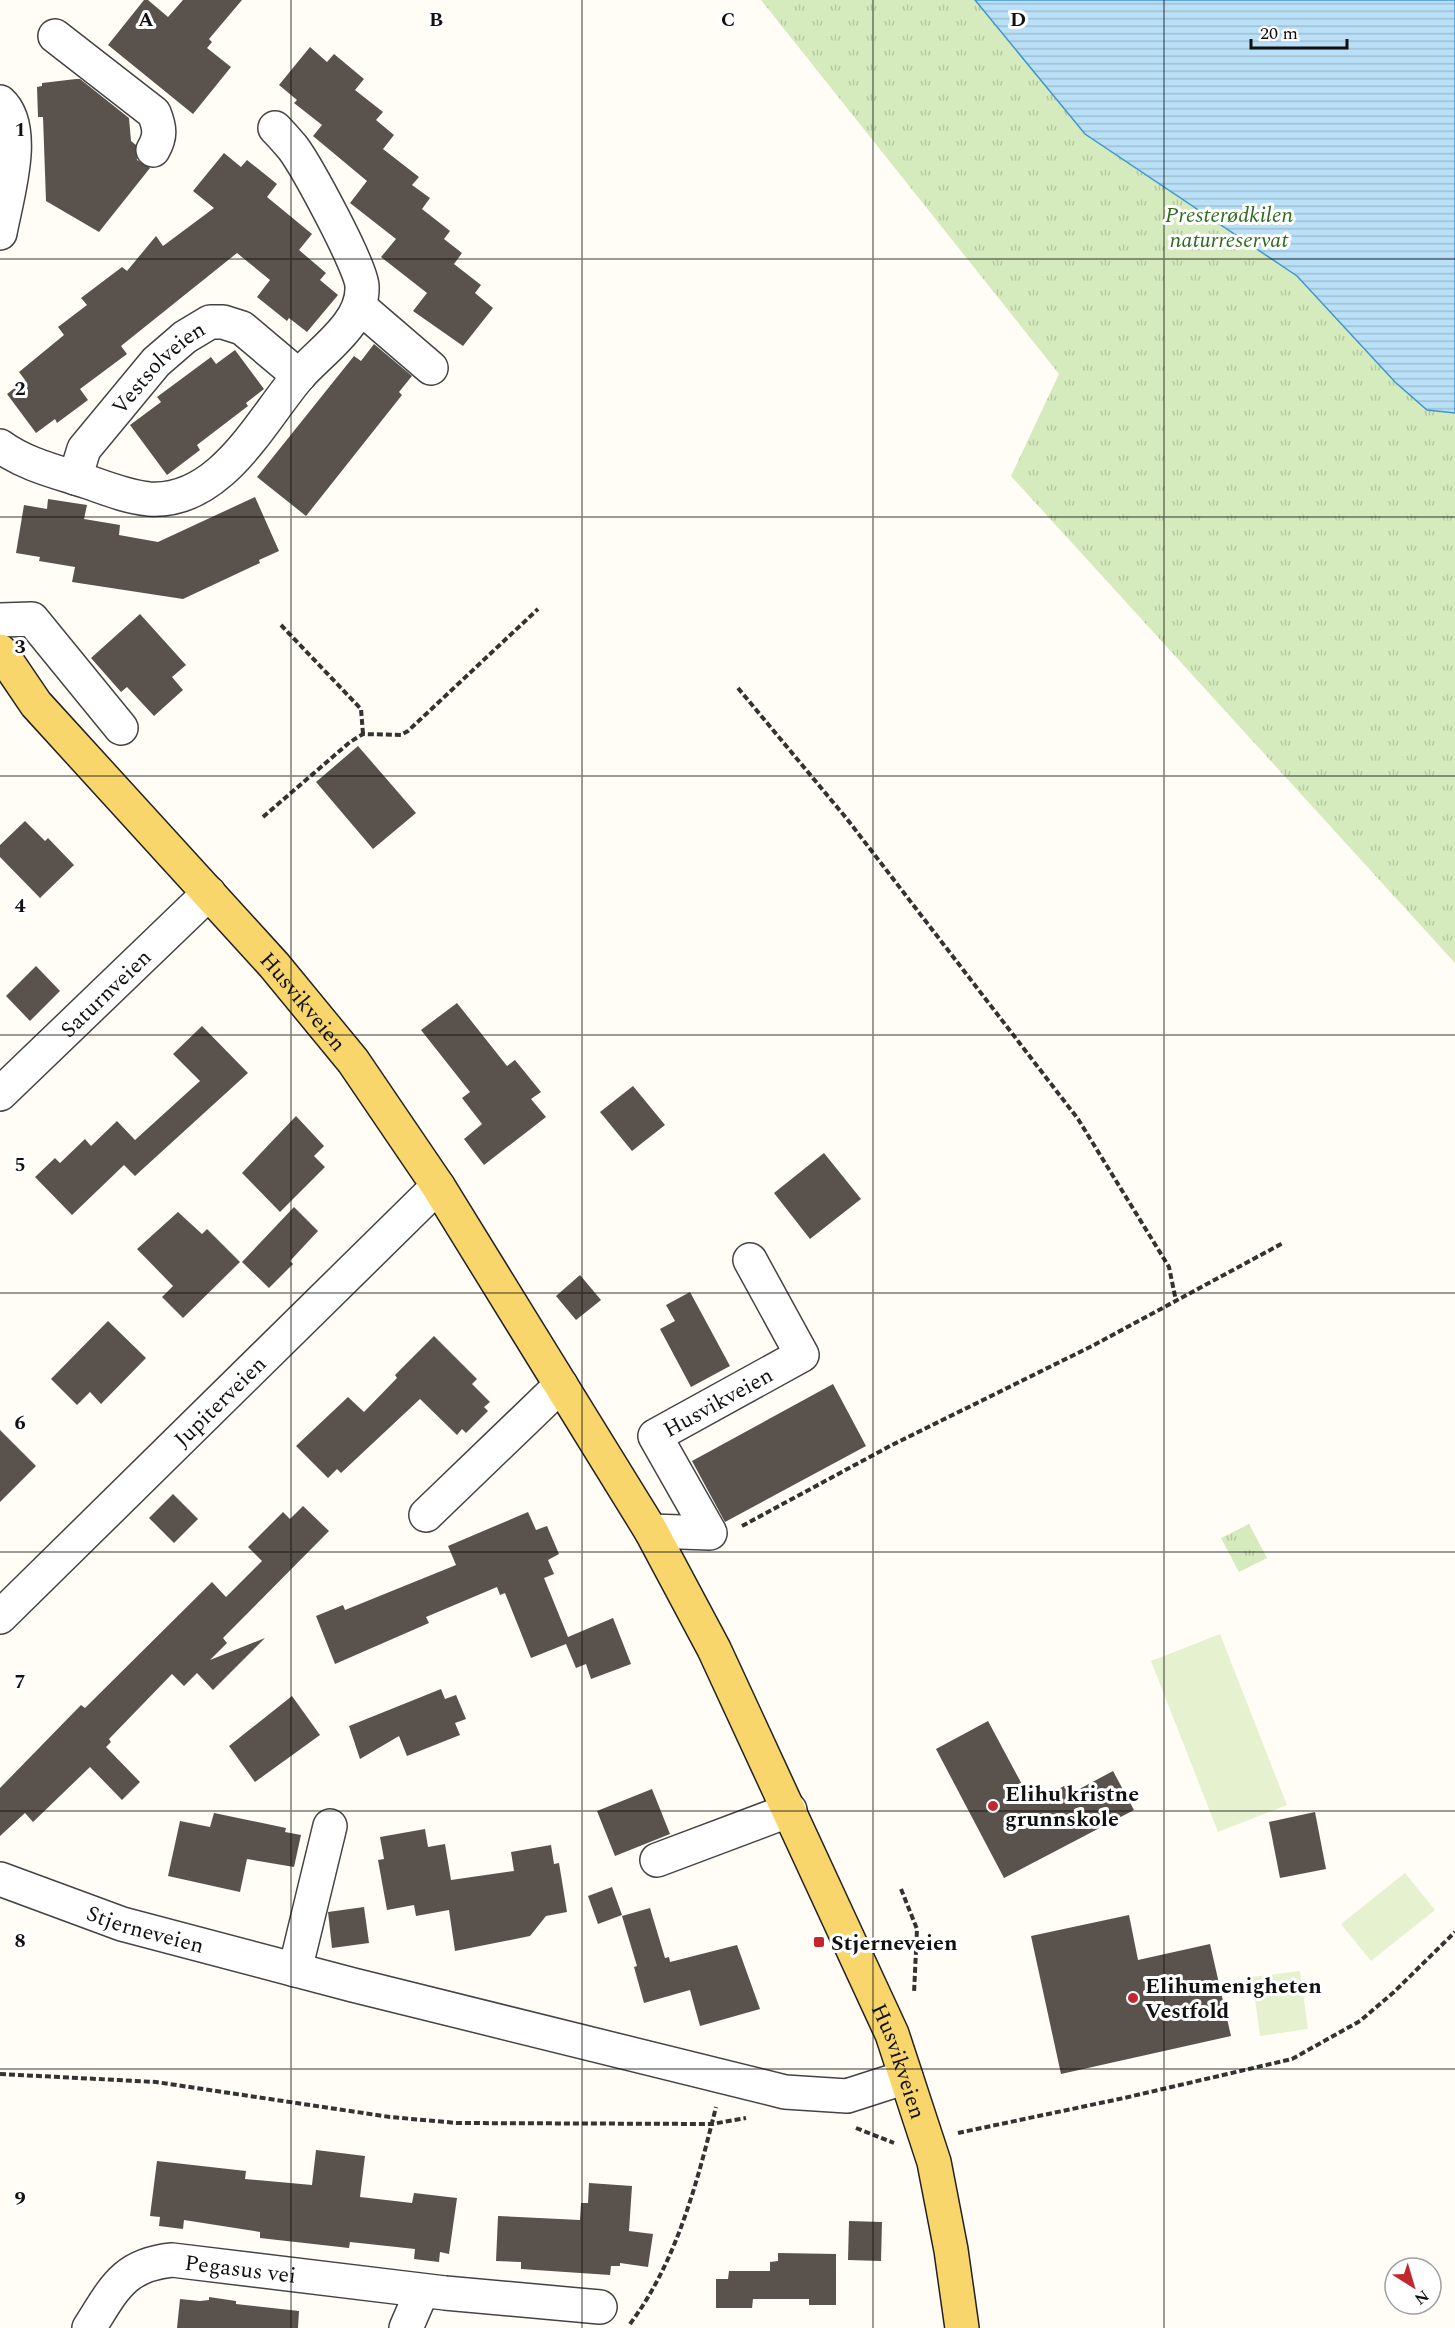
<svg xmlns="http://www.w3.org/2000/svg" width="1455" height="2328" viewBox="0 0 1455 2328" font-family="Spectral,serif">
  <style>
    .park { fill: url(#park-tufts) }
    .pitch { fill: #e6f2cf }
    .water { fill: url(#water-rules); stroke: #3f96cf; stroke-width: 1.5 }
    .building { fill: #5a524d }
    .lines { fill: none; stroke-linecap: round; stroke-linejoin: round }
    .minor-casing { stroke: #444; stroke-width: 36 }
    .major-casing { stroke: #222; stroke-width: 36 }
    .path { stroke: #333; stroke-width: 4; stroke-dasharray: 6 3; stroke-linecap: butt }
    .minor { stroke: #fff; stroke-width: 33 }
    .major { stroke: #f9d66b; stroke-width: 33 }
    .grid { fill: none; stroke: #111; stroke-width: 1.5; stroke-opacity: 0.55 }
    .poi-dot { fill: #c4262e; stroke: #fff; stroke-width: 2 }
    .labels { text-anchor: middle; stroke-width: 6; stroke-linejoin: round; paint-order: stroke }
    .park-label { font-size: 22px; font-style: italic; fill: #2f6b1f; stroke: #fff }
    .street-label { font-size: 22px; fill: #111; stroke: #fff }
    .poi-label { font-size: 22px; font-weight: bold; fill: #111; stroke: #fff; text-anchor: start }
    .grid-label { font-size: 20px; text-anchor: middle; font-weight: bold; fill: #111; stroke: #fff; stroke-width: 6; stroke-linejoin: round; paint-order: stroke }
  </style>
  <defs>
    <pattern id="park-tufts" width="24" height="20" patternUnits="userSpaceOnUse" patternTransform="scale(1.5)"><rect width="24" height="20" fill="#d5ebbd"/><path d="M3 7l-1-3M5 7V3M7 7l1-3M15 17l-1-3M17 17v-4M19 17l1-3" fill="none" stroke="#b6c8a1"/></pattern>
    <pattern id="water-rules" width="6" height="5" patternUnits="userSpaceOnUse" patternTransform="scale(1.5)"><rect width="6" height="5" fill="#b9e0f7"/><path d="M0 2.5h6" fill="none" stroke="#9ebfd3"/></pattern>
  </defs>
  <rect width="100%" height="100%" fill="#fffdf5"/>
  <!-- park -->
  <g class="park">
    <path d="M 761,0 L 1455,0 L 1455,963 L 1011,476 L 1059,374 Z"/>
    <path d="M 1249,1524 L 1267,1558 L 1239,1572 L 1221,1538 Z"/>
  </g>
  <!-- pitch -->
  <g class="pitch">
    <path d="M 1220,1634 L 1287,1805 L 1218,1832 L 1151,1661 Z"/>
    <path d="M 1405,1873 L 1435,1910 L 1371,1961 L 1341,1924 Z"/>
    <path d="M 1300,1971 L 1308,2029 L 1260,2036 L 1252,1977 Z"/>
  </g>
  <!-- water -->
  <path class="water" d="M 975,0 L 1455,0 L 1455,413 L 1427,410 L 1395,382 L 1297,276 L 1085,134 Z"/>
  <!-- building -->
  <g class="building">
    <path d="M 144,0 L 148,0 L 168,17 L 183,0 L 242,0 L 209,39 L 212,42 L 207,48 L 231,67 L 193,114 L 108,45 Z"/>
    <path d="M 310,47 L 327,62 L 334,54 L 364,79 L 355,90 L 383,112 L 376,120 L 394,135 L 383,149 L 419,177 L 412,185 L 430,198 L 422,209 L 450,231 L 444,239 L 462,253 L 454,264 L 481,285 L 475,293 L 493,308 L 463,346 L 413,311 L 427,293 L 381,257 L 396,239 L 350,203 L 367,181 L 313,136 L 322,125 L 294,103 L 297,100 L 279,85 Z"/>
    <path d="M 76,79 L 80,79 L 129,118 L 131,141 L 136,145 L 137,160 L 150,168 L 99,232 L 46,201 L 43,117 L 38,117 L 37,87 L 42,86 L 42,83 Z"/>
    <path d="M 224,153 L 241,167 L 247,160 L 277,184 L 267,197 L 312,234 L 299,250 L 326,273 L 320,280 L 338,295 L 307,332 L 289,318 L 287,321 L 257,297 L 270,280 L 237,253 L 121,346 L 127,354 L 80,389 L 88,400 L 57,423 L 55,419 L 36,433 L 7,394 L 25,380 L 19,372 L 64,335 L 58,327 L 87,305 L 81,298 L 122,267 L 127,271 L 156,236 L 163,246 L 214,208 L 193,191 Z"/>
    <path d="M 374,344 L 412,376 L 399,392 L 402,395 L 306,516 L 257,477 L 354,356 L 361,361 Z"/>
    <path d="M 235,350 L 264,389 L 246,403 L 248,406 L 197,445 L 200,450 L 167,475 L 130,425 L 161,402 L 157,397 L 211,357 L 216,364 Z"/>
    <path d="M 255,497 L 279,551 L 259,560 L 260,563 L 183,599 L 72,582 L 75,567 L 39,561 L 40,557 L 16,553 L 24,505 L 47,509 L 48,499 L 87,505 L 84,519 L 120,525 L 119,535 L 158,542 Z"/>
    <path d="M 140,614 L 186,665 L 172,677 L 183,690 L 154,716 L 127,687 L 121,692 L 91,658 Z"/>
    <path d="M 358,746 L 416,813 L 373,849 L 316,782 Z"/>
    <path d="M 25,821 L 45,841 L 48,838 L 74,865 L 40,898 L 0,857 L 0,845 Z"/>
    <path d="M 36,966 L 60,991 L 30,1021 L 6,996 Z"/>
    <path d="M 457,1003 L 507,1066 L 515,1060 L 541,1092 L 531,1099 L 546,1117 L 484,1165 L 464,1139 L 482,1124 L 462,1098 L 470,1092 L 421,1030 Z"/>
    <path d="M 202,1026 L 248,1073 L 135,1176 L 124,1165 L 72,1215 L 35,1177 L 55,1158 L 60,1163 L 85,1139 L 91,1146 L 117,1121 L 135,1140 L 200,1081 L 173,1054 Z"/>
    <path d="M 633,1086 L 665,1125 L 632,1151 L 600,1112 Z"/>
    <path d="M 296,1116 L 324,1146 L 314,1156 L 325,1167 L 280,1212 L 242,1173 Z"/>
    <path d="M 824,1153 L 861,1199 L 810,1239 L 774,1193 Z"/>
    <path d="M 294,1207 L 318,1231 L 290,1261 L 293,1264 L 269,1288 L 242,1262 Z"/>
    <path d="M 178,1212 L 202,1234 L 207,1229 L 240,1262 L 183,1318 L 162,1297 L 173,1286 L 137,1249 Z"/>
    <path d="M 580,1275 L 601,1300 L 576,1320 L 556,1296 Z"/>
    <path d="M 690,1292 L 730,1366 L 691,1387 L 660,1329 L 675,1321 L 666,1305 Z"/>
    <path d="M 108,1321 L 146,1358 L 101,1404 L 90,1392 L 77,1405 L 51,1379 Z"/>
    <path d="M 434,1336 L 477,1379 L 472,1384 L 490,1402 L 484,1407 L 488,1411 L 466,1433 L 462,1429 L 457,1435 L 420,1399 L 341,1473 L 337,1469 L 328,1478 L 296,1446 L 348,1397 L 364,1412 L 397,1378 L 395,1375 Z"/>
    <path d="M 833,1384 L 866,1446 L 725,1522 L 692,1461 Z"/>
    <path d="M 0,1430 L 36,1466 L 0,1502 Z"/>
    <path d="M 173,1494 L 198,1519 L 174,1543 L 149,1518 Z"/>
    <path d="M 303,1506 L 329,1531 L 223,1638 L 227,1643 L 210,1660 L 265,1638 L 213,1690 L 197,1673 L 184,1686 L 172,1674 L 109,1739 L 111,1742 L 106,1747 L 140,1782 L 122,1800 L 90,1767 L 33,1822 L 25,1813 L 0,1836 L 0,1788 L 81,1705 L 85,1708 L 212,1582 L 226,1597 L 262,1561 L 248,1547 L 283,1512 L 290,1519 Z"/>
    <path d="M 528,1512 L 536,1530 L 547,1526 L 559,1554 L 548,1560 L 554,1574 L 544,1578 L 568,1637 L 613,1618 L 631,1664 L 591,1679 L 586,1664 L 576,1668 L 566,1644 L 531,1658 L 505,1593 L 500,1595 L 497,1587 L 426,1617 L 429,1623 L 335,1664 L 316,1616 L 343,1605 L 345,1610 L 456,1565 L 448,1546 Z"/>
    <path d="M 441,1689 L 445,1699 L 456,1695 L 466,1719 L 455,1723 L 460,1735 L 407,1756 L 399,1736 L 360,1759 L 349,1726 Z"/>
    <path d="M 292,1696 L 320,1735 L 255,1782 L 229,1746 Z"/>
    <path d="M 988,1721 L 1032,1803 L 1066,1785 L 1070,1794 L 1113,1771 L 1134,1810 L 1004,1878 L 936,1749 Z"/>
    <path d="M 652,1789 L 670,1834 L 615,1856 L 597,1811 Z"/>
    <path d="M 1315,1812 L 1326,1869 L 1280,1878 L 1269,1822 Z"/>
    <path d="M 214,1813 L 286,1828 L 285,1832 L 301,1835 L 294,1867 L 247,1859 L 240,1892 L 168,1876 L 180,1821 L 210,1827 Z"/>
    <path d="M 425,1829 L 428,1847 L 445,1844 L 451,1880 L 514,1871 L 511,1852 L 551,1845 L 554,1864 L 559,1863 L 567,1912 L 546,1916 L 530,1936 L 455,1951 L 449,1910 L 416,1916 L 414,1905 L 387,1910 L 378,1860 L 384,1859 L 380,1837 Z"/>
    <path d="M 612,1887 L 622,1915 L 598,1924 L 588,1896 Z"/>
    <path d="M 364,1907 L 369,1943 L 332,1948 L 328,1912 Z"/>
    <path d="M 650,1908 L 665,1958 L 669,1957 L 670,1962 L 737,1945 L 760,2009 L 700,2026 L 690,1990 L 644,2003 L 634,1967 L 637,1966 L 622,1916 Z"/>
    <path d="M 1129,1915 L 1138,1960 L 1210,1944 L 1231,2036 L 1061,2074 L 1031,1936 Z"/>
    <path d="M 316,2150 L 365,2156 L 360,2197 L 412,2203 L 414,2193 L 457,2198 L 449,2254 L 440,2252 L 439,2262 L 414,2259 L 415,2249 L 350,2242 L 349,2248 L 260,2238 L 260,2232 L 184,2220 L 183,2229 L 159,2226 L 160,2217 L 150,2216 L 157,2161 L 246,2171 L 245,2179 L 312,2185 Z"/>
    <path d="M 589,2183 L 632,2186 L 629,2231 L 653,2234 L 648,2267 L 620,2263 L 620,2266 L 611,2266 L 610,2275 L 521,2269 L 521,2262 L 496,2261 L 498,2216 L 580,2220 L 581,2203 L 588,2203 Z"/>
    <path d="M 849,2221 L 882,2222 L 881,2261 L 848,2260 Z"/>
    <path d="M 778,2253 L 836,2254 L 836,2305 L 809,2305 L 809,2299 L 753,2299 L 752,2308 L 716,2308 L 716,2279 L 728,2279 L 729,2271 L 770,2271 L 770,2262 L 778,2261 Z"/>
    <path d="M 209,2297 L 236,2301 L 236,2304 L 299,2311 L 298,2328 L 177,2328 L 180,2299 L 200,2301 L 209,2300 Z"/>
  </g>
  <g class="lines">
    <defs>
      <g id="minor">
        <path d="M 55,36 L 154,113 C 160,128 161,136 153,150"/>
        <path d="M 0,102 C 29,128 6,199 0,233"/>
        <path d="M 360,307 L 431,368"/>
        <path d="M 0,446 C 26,465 58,472 88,482 C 108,489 128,497 149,499 C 220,504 260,422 298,377 C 320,351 364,324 362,286 C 361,266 307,167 293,148 C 287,141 281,134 275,128"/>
        <path id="s1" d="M 75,478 L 84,449 L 156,362 L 185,337 L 210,322 L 223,322 L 242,328 L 299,376"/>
        <path d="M 0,620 L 32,619 L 121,728"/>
        <path id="s2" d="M 0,1094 L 209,893"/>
        <path d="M 426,1515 L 561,1385"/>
        <path id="s3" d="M 651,1531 L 710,1533 L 655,1436 L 802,1355 L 750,1260"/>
        <path id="s4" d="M 0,1617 L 438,1186"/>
        <path d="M 657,1860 L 790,1810"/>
        <path id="s5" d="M 0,1879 L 122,1924 L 353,1985 L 785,2092 L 847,2096 L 906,2077"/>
        <path d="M 295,1970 L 330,1826"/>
        <path id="s6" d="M 89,2328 C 114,2289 123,2265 172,2260 L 445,2293 L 600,2307"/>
        <path d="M 406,2328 L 422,2291"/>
      </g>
      <g id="major">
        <path id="s7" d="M 0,651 L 36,704 L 274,965 L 353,1061 L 438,1186 L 651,1531 L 714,1649 L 892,2034 L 934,2162 L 951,2250 L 962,2328"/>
      </g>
    </defs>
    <!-- minor casing -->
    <use href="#minor" class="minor-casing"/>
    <!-- major casing -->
    <use href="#major" class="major-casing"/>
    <!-- path -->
    <g class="path">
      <path d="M 281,625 L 361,709 L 363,734"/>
      <path d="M 738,688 L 847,819 L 1078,1119 L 1169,1267 L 1176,1301"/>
      <path d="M 263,817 L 350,742 L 363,734 L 401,735 L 408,731 L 538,609"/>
      <path d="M 742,1526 L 890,1446 L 1094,1345 L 1283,1243"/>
      <path d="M 901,1889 L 917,1929 L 914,1993"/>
      <path d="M 0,2074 L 156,2082 L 390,2117 L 457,2123 L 712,2124 L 746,2118"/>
      <path d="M 856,2128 L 894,2143"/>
      <path d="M 958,2133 L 1124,2098 L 1292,2059 L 1360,2021 L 1394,1992 L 1455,1932"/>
      <path d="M 630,2324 C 677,2261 697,2183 716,2107"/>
    </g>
    <!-- minor -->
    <use href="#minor" class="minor"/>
    <!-- major -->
    <use href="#major" class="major"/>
  </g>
  <!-- grid -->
  <path class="grid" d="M 291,0 L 291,2328M 582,0 L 582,2328M 873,0 L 873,2328M 1164,0 L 1164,2328M 0,259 L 1455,259M 0,517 L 1455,517M 0,776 L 1455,776M 0,1035 L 1455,1035M 0,1293 L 1455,1293M 0,1552 L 1455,1552M 0,1811 L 1455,1811M 0,2069 L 1455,2069"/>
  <!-- markers -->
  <g class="poi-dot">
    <circle cx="993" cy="1806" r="6"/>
    <rect x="813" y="1936" width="12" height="12" rx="3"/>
    <circle cx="1133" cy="1998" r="6"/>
  </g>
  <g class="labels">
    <!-- park labels -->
    <g class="park-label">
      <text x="1229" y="222">Presterødkilen<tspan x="1229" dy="25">naturreservat</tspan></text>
    </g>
    <!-- street labels -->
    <g class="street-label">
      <text dy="8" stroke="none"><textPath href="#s1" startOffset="141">Vestsolveien</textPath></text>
      <text dy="8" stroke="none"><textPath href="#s2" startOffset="146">Saturnveien</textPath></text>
      <text dy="8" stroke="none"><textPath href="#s7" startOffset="464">Husvikveien</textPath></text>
      <text dy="8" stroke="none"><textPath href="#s4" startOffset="308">Jupiterveien</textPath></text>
      <text dy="8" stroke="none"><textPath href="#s3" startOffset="242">Husvikveien</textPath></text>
      <text dy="8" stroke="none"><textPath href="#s5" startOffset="154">Stjerneveien</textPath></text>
      <text dy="8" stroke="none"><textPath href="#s7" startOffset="1684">Husvikveien</textPath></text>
      <text dy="8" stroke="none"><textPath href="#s6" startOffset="182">Pegasus vei</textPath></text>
    </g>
    <!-- poi labels -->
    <g class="poi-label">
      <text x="1005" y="1801">Elihu kristne<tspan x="1005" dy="25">grunnskole</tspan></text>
      <text x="831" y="1950">Stjerneveien</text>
      <text x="1145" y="1993">Elihumenigheten<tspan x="1145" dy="25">Vestfold</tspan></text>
    </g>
  </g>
  <g class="grid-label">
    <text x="146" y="26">A</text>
    <text x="436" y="26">B</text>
    <text x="728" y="26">C</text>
    <text x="1018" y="26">D</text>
    <text x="20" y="136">1</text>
    <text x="20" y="395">2</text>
    <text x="20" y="653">3</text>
    <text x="20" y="912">4</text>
    <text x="20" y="1171">5</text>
    <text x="20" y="1429">6</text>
    <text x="20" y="1688">7</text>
    <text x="20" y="1947">8</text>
    <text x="20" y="2205">9</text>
  </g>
  <!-- north arrow -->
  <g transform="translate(1413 2286) rotate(143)"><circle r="28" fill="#ffffff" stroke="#a0a0a0" stroke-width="1.5"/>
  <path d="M0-4.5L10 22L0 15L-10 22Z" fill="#c4262e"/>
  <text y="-9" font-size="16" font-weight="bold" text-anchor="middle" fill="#111111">N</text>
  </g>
  <!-- scale -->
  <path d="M1251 39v9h96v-9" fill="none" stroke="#111111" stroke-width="3"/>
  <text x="1260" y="39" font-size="18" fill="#111111" stroke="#ffffff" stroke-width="4.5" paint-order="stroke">20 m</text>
</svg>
